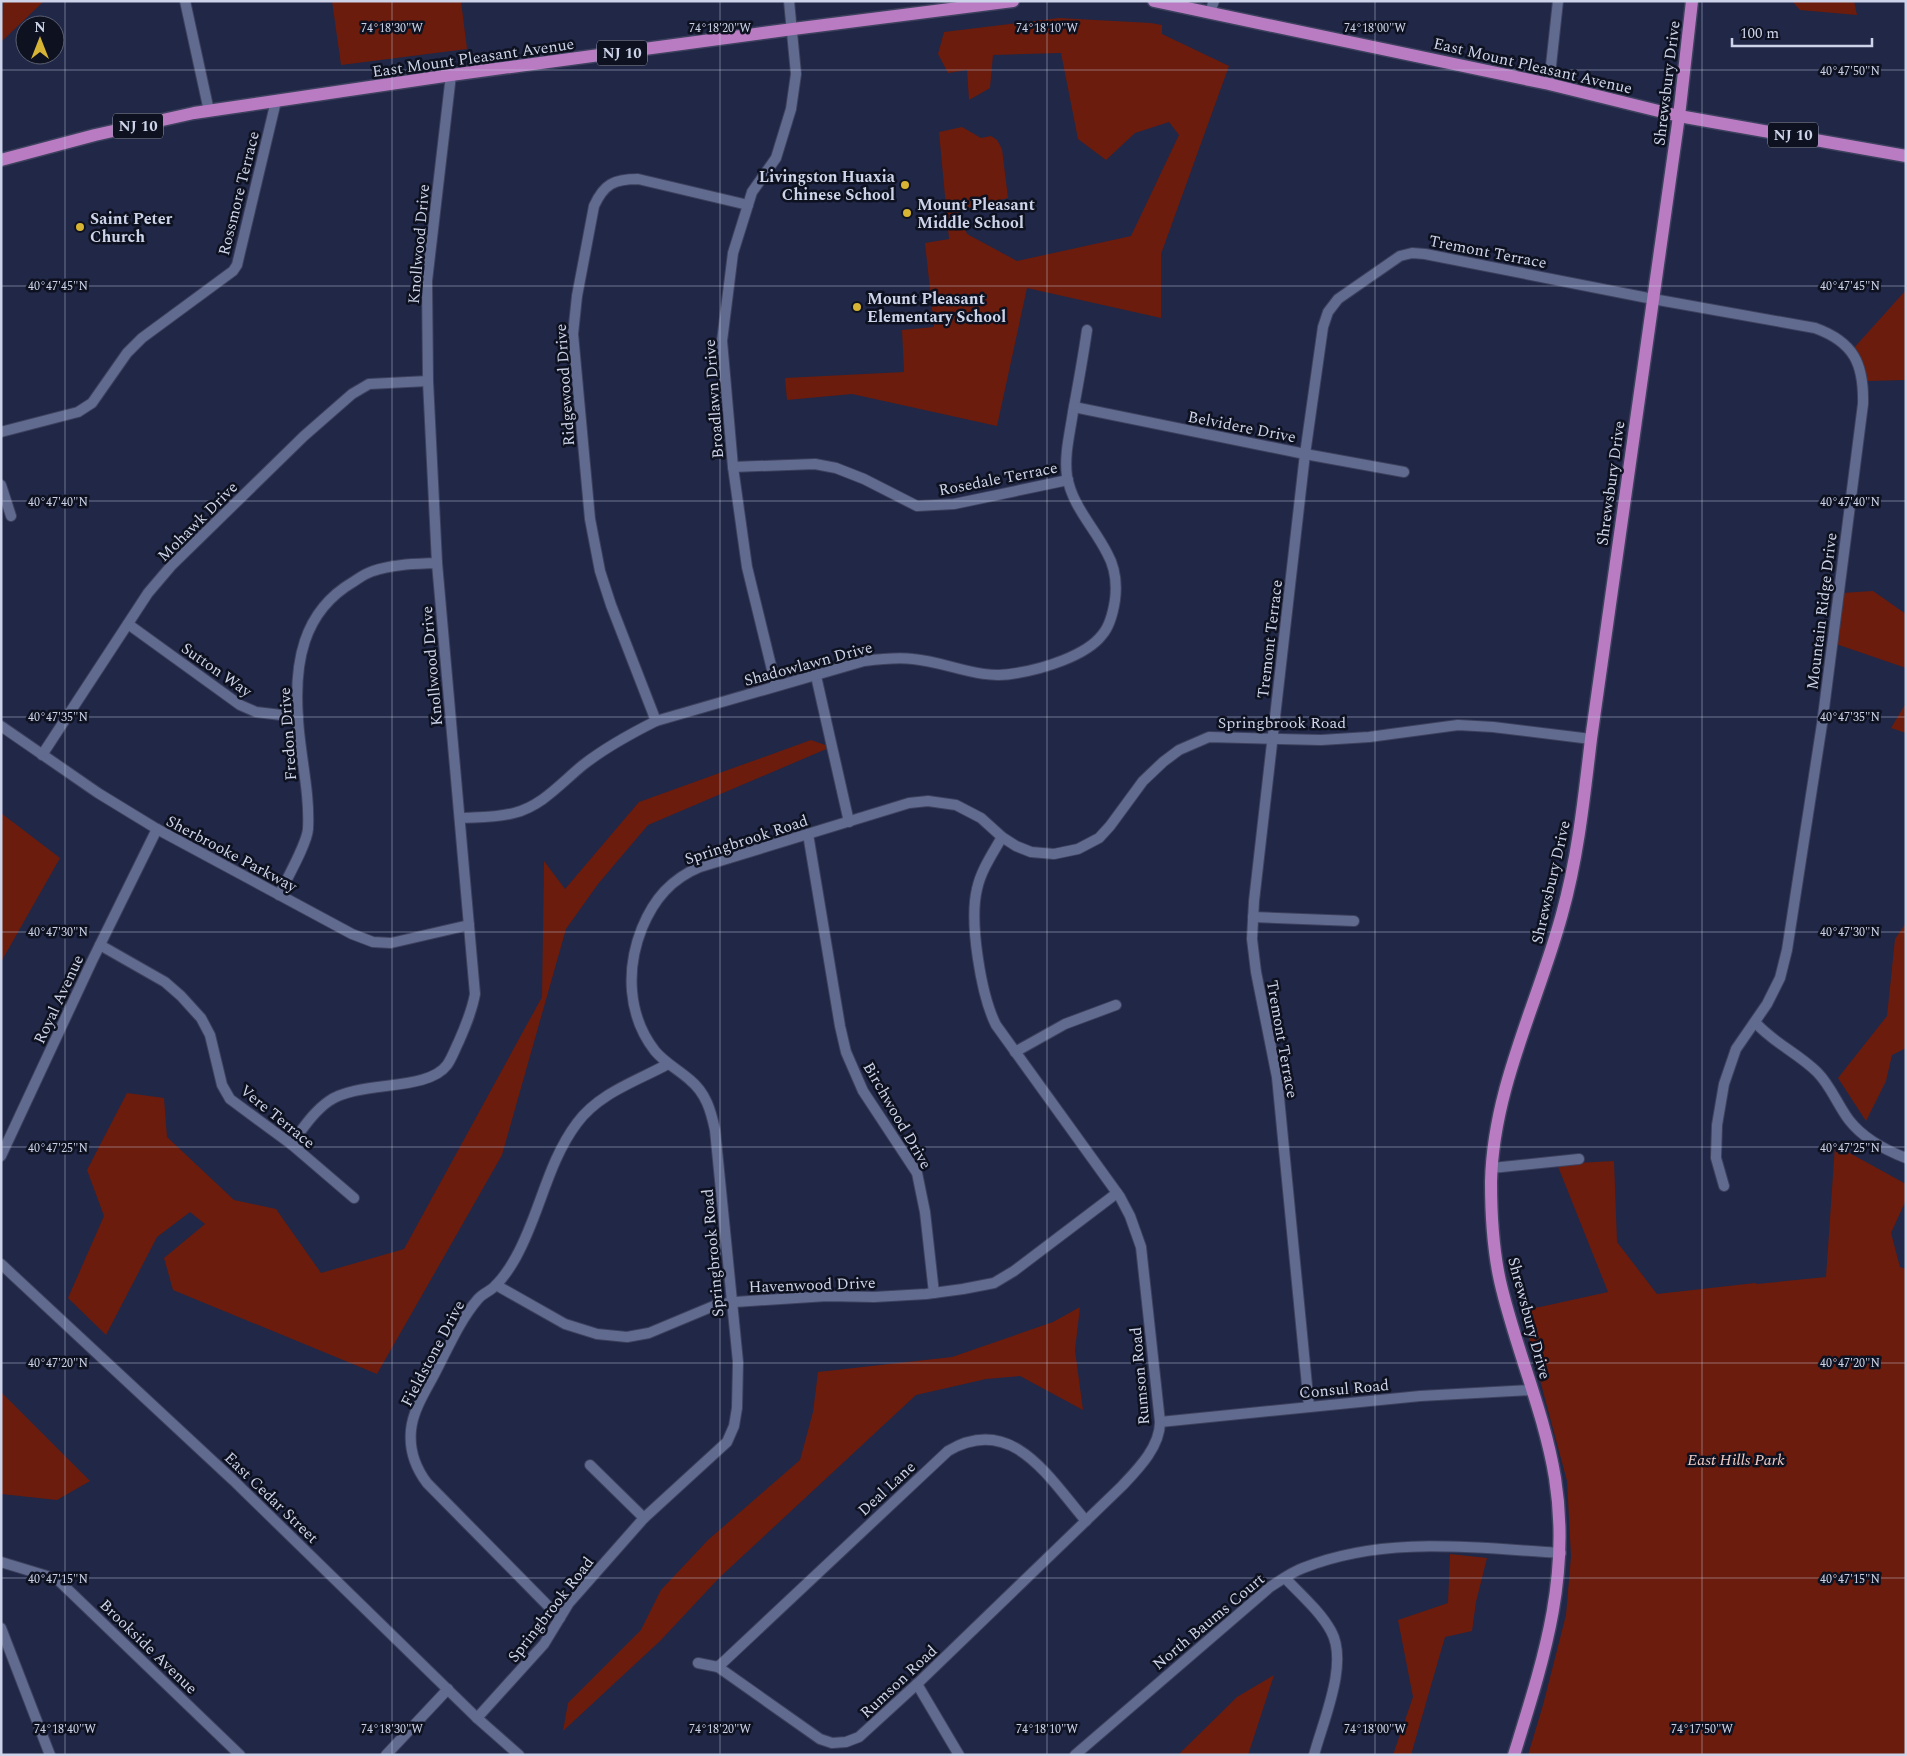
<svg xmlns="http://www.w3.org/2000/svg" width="1907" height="1756" viewBox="0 0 1907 1756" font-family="Spectral,serif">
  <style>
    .green { fill: #6b1c0d }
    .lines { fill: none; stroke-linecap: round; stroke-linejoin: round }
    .minor-casing { stroke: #3d415d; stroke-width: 12 }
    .major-casing { stroke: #3d415d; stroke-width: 15 }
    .minor { stroke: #616b90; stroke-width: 10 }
    .major { stroke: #b97bc2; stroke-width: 12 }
    .ticks { fill: none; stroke: #cdd4e9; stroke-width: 1; stroke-opacity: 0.45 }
    .poi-dot { fill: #d7b434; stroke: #0e111f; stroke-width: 2 }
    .labels { text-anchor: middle; stroke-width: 5; stroke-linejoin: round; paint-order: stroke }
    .shield { fill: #0e111f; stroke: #949aac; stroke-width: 1 }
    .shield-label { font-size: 15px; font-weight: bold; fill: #cdd4e9 }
    .street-label { font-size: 16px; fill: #cdd4e9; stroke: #0e111f }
    .poi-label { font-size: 16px; font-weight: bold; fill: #cdd4e9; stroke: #0e111f; text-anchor: start }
    .park-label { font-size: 16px; font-style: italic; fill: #efcdc6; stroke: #0e111f }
    .ticks-label { font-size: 12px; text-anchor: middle; fill: #cdd4e9; stroke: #0e111f; stroke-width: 5; stroke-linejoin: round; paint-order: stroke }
  </style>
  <rect width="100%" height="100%" fill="#202747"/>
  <!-- green -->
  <g class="green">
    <path d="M 3,1 L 44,1 L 1,42 Z"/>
    <path d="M 332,1 L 461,1 L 467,49 L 341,65 Z"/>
    <path d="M 1792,1 L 1854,1 L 1857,15 L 1800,10 Z"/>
    <path d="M 1059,18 L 1151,23 L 1162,25 L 1162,34 L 1229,66 L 1161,254 L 1161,318 L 1027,288 L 997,426 L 852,394 L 787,400 L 785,378 L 904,372 L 902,330 L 934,327 L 925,243 L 949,239 L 939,132 L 962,127 L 981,138 L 991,136 L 997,140 L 1002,149 L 1008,198 L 958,211 L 967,234 L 1017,261 L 1131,236 L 1179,135 L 1169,122 L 1135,133 L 1106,160 L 1078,139 L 1061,53 L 993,55 L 990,88 L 969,100 L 967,70 L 948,73 L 938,54 L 944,32 Z"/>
    <path d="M 1906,290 L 1906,380 L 1867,381 L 1853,349 Z"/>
    <path d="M 1873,591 L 1906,614 L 1906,668 L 1833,643 L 1841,593 Z"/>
    <path d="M 1906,703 L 1906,733 L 1891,728 Z"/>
    <path d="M 811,740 L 831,747 L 648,825 L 598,884 L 566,929 L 502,1155 L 377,1374 L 173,1290 L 164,1258 L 205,1224 L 190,1212 L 157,1237 L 106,1335 L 68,1298 L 104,1216 L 87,1170 L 127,1093 L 164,1098 L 167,1137 L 234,1200 L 276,1209 L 321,1273 L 404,1249 L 542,997 L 544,861 L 565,889 L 639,802 Z"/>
    <path d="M 1,813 L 60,858 L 1,962 Z"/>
    <path d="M 1906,923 L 1906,1048 L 1892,1055 L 1886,1081 L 1866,1121 L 1838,1078 L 1887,1016 L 1895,939 Z"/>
    <path d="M 1835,1145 L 1906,1184 L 1906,1200 L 1891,1233 L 1900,1267 L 1906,1269 L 1906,1755 L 1528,1755 L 1543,1705 L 1566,1615 L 1571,1556 L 1567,1481 L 1521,1309 L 1540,1307 L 1608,1292 L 1557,1164 L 1614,1161 L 1617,1242 L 1657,1294 L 1755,1283 L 1757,1284 L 1826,1277 Z"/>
    <path d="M 1080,1307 L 1075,1350 L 1083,1410 L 1020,1376 L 986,1379 L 916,1395 L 720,1577 L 660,1641 L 563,1731 L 568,1703 L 641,1630 L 661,1590 L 708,1540 L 800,1460 L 813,1412 L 818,1372 L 952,1357 L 1053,1322 Z"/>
    <path d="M 1,1392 L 90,1481 L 57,1500 L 1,1494 Z"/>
    <path d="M 1450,1554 L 1487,1558 L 1476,1602 L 1472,1631 L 1445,1637 L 1411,1755 L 1393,1755 L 1413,1697 L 1398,1620 L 1448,1603 Z"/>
    <path d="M 1274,1675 L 1248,1755 L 1178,1755 L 1237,1697 Z"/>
  </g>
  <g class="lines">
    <defs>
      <g id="minor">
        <path d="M 185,1 L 209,111"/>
        <path d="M 1210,12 L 1214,1"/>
        <path d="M 1549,84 L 1558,1"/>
        <path d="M 1074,407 L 1305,454 L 1404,472"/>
        <path d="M 1,432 L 78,412 L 92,403 L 127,353 L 142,338 L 233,271 L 237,265 L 276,101"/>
        <path d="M 733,467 L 815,464 L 836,468 L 864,479 L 917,506 L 954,504 L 1068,480"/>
        <path d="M 1,485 L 11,516"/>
        <path d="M 128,624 L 240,705 L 256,712 L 298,717"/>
        <path d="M 816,676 L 849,822"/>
        <path d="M 776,686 L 747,567 L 733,467 L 722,341 L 733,253 L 748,205 L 752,192 L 776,158 L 791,109 L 796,74 L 789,1"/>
        <path d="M 656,721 L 611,605 L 600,571 L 590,519 L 573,334 L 577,296 L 594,206 C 604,184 614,179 638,179 L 748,205"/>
        <path d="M 1,726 L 98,793 L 157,829 L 352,934 L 373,942 L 391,943 L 469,925"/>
        <path d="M 42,755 L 148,593 L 171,566 L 304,436 L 352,394 L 369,384 L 428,381"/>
        <path d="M 460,818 C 478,817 496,818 514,813 C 542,806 561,783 583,765 C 606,747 630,734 656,721 L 864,661 C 880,659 897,657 913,659 C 948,662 980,681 1017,673 C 1042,669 1086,656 1102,635 C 1110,626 1113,613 1115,600 C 1117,584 1115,567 1107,553 C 1094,527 1072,506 1067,476 C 1064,455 1070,433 1073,412 C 1078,385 1083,358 1087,330"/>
        <path d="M 808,834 L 840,1026 L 846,1052 L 863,1091 L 917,1173 L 925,1212 L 934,1293"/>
        <path d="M 279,895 C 286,880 307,844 308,829 C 310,792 300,755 298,719 C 294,664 302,612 353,582 C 359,578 366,573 373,571 C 393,564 416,564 437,563"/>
        <path d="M 1253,917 L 1354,921"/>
        <path d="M 100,945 L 165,982 L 181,996 L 201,1018 L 210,1035 L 222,1085 L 230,1099 L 291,1144 L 354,1198"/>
        <path d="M 1755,1022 C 1772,1042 1798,1053 1817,1072 C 1831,1086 1837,1104 1849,1120 C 1863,1138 1885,1150 1906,1158"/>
        <path d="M 1015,1052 L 1065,1024 L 1116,1005"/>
        <path d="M 291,1144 C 302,1130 313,1112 329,1101 C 360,1080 427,1092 447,1065 C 452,1058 455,1049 459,1041 C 466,1025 472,1011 475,994 L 437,563 L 428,381 L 427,281 L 451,75"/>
        <path d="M 1,1156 L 92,961 L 157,829"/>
        <path d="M 1492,1168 L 1579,1159"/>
        <path d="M 1,1264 L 233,1480 L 477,1718 L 519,1755"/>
        <path d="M 496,1285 L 565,1324 L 597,1334 L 627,1337 L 649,1333 L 716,1305 L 735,1302 L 827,1296 L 874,1297 L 926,1294 L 963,1289 L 994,1283 L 1014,1271 L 1117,1193"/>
        <path d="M 1309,1406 L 1277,1077 L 1256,972 L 1252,939 L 1254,901 L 1305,454 L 1323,327 L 1328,312 L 1338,299 L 1400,256 L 1412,253 L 1425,254 L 1653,299 L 1815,328 C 1854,342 1864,364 1863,404 L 1822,724 L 1787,950 L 1780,978 L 1767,1004 L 1736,1049 L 1724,1084 L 1717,1125 L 1716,1158 L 1724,1186"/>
        <path d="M 1160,1422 L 1420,1396 L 1532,1390"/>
        <path d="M 590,1465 L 644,1518"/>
        <path d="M 1,1562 L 57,1579 L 240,1755"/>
        <path d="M 1285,1578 C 1300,1594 1320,1611 1331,1631 C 1349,1663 1323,1721 1314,1755"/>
        <path d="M 560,1618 L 427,1483 C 415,1467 409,1450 411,1430 C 413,1409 427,1389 436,1371 C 449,1346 460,1320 478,1299 C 483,1293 491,1291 496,1285 C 503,1278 511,1266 516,1257 C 540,1214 547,1163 577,1123 C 599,1093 637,1081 668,1064"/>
        <path d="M 1,1628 L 50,1755"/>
        <path d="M 698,1663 L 718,1667 L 820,1739 L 832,1743 L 846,1742 L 859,1737 L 917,1684 L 1122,1486 C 1138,1469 1160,1447 1160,1422 L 1141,1247 L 1130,1216 L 1120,1197 L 996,1025 C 981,995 969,922 977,889 C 981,870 993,853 1002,837"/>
        <path d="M 718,1667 L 948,1451 C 1012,1413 1049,1478 1086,1521"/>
        <path d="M 917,1684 L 959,1755"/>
        <path d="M 477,1718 L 544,1644 L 569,1603 L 644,1518 L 727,1442 L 734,1426 L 737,1408 L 738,1362 L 715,1130 C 711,1111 706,1093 690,1080 C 679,1070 665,1063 655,1051 C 627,1015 626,968 642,928 C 654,899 671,879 700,867 L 909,803 L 928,801 L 956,805 L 981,818 L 1002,837 L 1016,846 L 1031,852 L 1054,854 L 1078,849 L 1099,838 L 1110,826 L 1143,781 L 1163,762 L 1179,750 L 1209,737 L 1321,740 L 1369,737 L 1458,725 L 1493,727 L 1591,739"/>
        <path d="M 386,1755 L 448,1689"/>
        <path d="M 1075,1755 L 1270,1587 C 1281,1580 1292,1572 1303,1568 C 1385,1535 1475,1548 1561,1553"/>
      </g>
      <g id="major">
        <path d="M 1154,1 L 1549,84 L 1679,116 L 1906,156"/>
        <path d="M 1,160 L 95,135 L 194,113 L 451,75 L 793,29 L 1013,1"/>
        <path d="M 1514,1755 C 1543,1661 1571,1578 1555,1478 C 1544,1411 1515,1347 1500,1281 C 1493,1249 1491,1215 1491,1182 C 1493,1088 1538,1003 1562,914 C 1578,857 1584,798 1591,739 L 1679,116 L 1692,1"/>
      </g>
    </defs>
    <!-- minor casing -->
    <use href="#minor" class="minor-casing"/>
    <!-- major casing -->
    <use href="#major" class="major-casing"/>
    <!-- minor -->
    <use href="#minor" class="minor"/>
    <!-- major -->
    <use href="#major" class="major"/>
  </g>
  <!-- ticks -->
  <path class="ticks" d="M 65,1 L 65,1755M 392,1 L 392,1755M 720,1 L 720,1755M 1047,1 L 1047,1755M 1375,1 L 1375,1755M 1702,1 L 1702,1755M 1,70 L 1906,70M 1,286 L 1906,286M 1,501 L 1906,501M 1,717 L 1906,717M 1,932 L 1906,932M 1,1147 L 1906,1147M 1,1363 L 1906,1363M 1,1578 L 1906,1578"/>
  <!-- markers -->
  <g class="poi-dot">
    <circle cx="905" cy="185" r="5"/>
    <circle cx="907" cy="213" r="5"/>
    <circle cx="80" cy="227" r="5"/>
    <circle cx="857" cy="307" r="5"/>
  </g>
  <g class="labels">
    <!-- shield labels -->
    <g class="shield">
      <rect x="597" y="40.5" width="50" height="25" rx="4"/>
      <rect x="113" y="113.5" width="50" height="25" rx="4"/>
      <rect x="1768" y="122.5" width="50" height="25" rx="4"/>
    </g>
    <g class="shield-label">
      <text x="622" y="58">NJ 10</text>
      <text x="138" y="131">NJ 10</text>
      <text x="1793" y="140">NJ 10</text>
    </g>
    <!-- street labels -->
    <g class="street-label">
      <text transform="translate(473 57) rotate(-8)" y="6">East Mount Pleasant Avenue</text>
      <text transform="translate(1533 65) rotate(13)" y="6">East Mount Pleasant Avenue</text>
      <text transform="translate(1666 83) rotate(-83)" y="6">Shrewsbury Drive</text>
      <text transform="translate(238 193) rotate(-76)" y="6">Rossmore Terrace</text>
      <text transform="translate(418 244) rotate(-85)" y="6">Knollwood Drive</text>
      <text transform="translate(1488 251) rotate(11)" y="6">Tremont Terrace</text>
      <text transform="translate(564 385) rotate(-94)" y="6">Ridgewood Drive</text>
      <text transform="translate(713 399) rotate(-94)" y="6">Broadlawn Drive</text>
      <text transform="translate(1242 426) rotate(11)" y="6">Belvidere Drive</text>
      <text transform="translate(998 478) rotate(-11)" y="6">Rosedale Terrace</text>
      <text transform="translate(1610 483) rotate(-82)" y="6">Shrewsbury Drive</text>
      <text transform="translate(197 521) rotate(-45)" y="6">Mohawk Drive</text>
      <text transform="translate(1821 611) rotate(-83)" y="6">Mountain Ridge Drive</text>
      <text transform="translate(1269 639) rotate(-83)" y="6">Tremont Terrace</text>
      <text transform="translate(808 663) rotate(-15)" y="6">Shadowlawn Drive</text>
      <text transform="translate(431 666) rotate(-95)" y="6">Knollwood Drive</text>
      <text transform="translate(217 669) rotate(35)" y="6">Sutton Way</text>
      <text x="1282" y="728">Springbrook Road</text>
      <text transform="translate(287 734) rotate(-94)" y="6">Fredon Drive</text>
      <text transform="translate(746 839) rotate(-18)" y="6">Springbrook Road</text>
      <text transform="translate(232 853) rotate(28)" y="6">Sherbrooke Parkway</text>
      <text transform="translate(1550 882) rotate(-77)" y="6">Shrewsbury Drive</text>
      <text transform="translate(58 999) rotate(-65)" y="6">Royal Avenue</text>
      <text transform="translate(1283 1039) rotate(80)" y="6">Tremont Terrace</text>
      <text transform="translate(898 1115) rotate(60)" y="6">Birchwood Drive</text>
      <text transform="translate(278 1116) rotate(39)" y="6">Vere Terrace</text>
      <text transform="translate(712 1253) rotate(-95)" y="6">Springbrook Road</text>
      <text transform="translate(812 1284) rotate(-2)" y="6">Havenwood Drive</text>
      <text transform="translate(1530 1318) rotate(75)" y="6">Shrewsbury Drive</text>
      <text transform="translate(432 1353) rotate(-62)" y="6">Fieldstone Drive</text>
      <text transform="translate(1139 1376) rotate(-95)" y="6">Rumson Road</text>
      <text transform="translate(1344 1388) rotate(-5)" y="6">Consul Road</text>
      <text transform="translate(886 1488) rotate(-43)" y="6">Deal Lane</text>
      <text transform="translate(272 1497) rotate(44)" y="6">East Cedar Street</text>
      <text transform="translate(550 1609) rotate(-52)" y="6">Springbrook Road</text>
      <text transform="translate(1208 1621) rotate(-40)" y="6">North Baums Court</text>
      <text transform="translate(149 1646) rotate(44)" y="6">Brookside Avenue</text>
      <text transform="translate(898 1681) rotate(-43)" y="6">Rumson Road</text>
    </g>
    <!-- poi labels -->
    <g class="poi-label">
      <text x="895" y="182" text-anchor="end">Livingston Huaxia<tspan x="895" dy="18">Chinese School</tspan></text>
      <text x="917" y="210">Mount Pleasant<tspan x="917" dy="18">Middle School</tspan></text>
      <text x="90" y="224">Saint Peter<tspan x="90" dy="18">Church</tspan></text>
      <text x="867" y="304">Mount Pleasant<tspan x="867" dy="18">Elementary School</tspan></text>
    </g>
    <!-- park labels -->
    <g class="park-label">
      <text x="1736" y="1465">East Hills Park</text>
    </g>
  </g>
  <g class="ticks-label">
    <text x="392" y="32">74°18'30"W</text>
    <text x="720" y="32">74°18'20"W</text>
    <text x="1047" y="32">74°18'10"W</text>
    <text x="1375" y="32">74°18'00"W</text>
    <text x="1850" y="75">40°47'50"N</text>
    <text x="58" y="290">40°47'45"N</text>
    <text x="1850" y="290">40°47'45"N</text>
    <text x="58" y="506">40°47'40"N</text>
    <text x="1850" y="506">40°47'40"N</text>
    <text x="58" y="721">40°47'35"N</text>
    <text x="1850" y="721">40°47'35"N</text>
    <text x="58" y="936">40°47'30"N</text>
    <text x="1850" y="936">40°47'30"N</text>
    <text x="58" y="1152">40°47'25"N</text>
    <text x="1850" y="1152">40°47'25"N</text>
    <text x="58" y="1367">40°47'20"N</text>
    <text x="1850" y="1367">40°47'20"N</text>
    <text x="58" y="1583">40°47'15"N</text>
    <text x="1850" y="1583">40°47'15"N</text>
    <text x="65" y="1733">74°18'40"W</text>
    <text x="392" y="1733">74°18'30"W</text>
    <text x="720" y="1733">74°18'20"W</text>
    <text x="1047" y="1733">74°18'10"W</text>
    <text x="1375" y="1733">74°18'00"W</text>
    <text x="1702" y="1733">74°17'50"W</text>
  </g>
  <!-- border -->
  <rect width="1907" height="1756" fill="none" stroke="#cdd4e9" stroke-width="5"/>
  <!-- north arrow -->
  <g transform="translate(40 40)"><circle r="24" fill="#0e111f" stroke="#5a5f70"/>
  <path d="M0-4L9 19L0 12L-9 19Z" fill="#d7b434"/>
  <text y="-8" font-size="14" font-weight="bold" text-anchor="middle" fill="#cdd4e9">N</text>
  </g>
  <!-- scale -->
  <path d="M1732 38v8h140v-8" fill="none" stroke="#cdd4e9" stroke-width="2.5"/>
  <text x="1740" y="38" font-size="15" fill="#cdd4e9" stroke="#0e111f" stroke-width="4" paint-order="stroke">100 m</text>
</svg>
